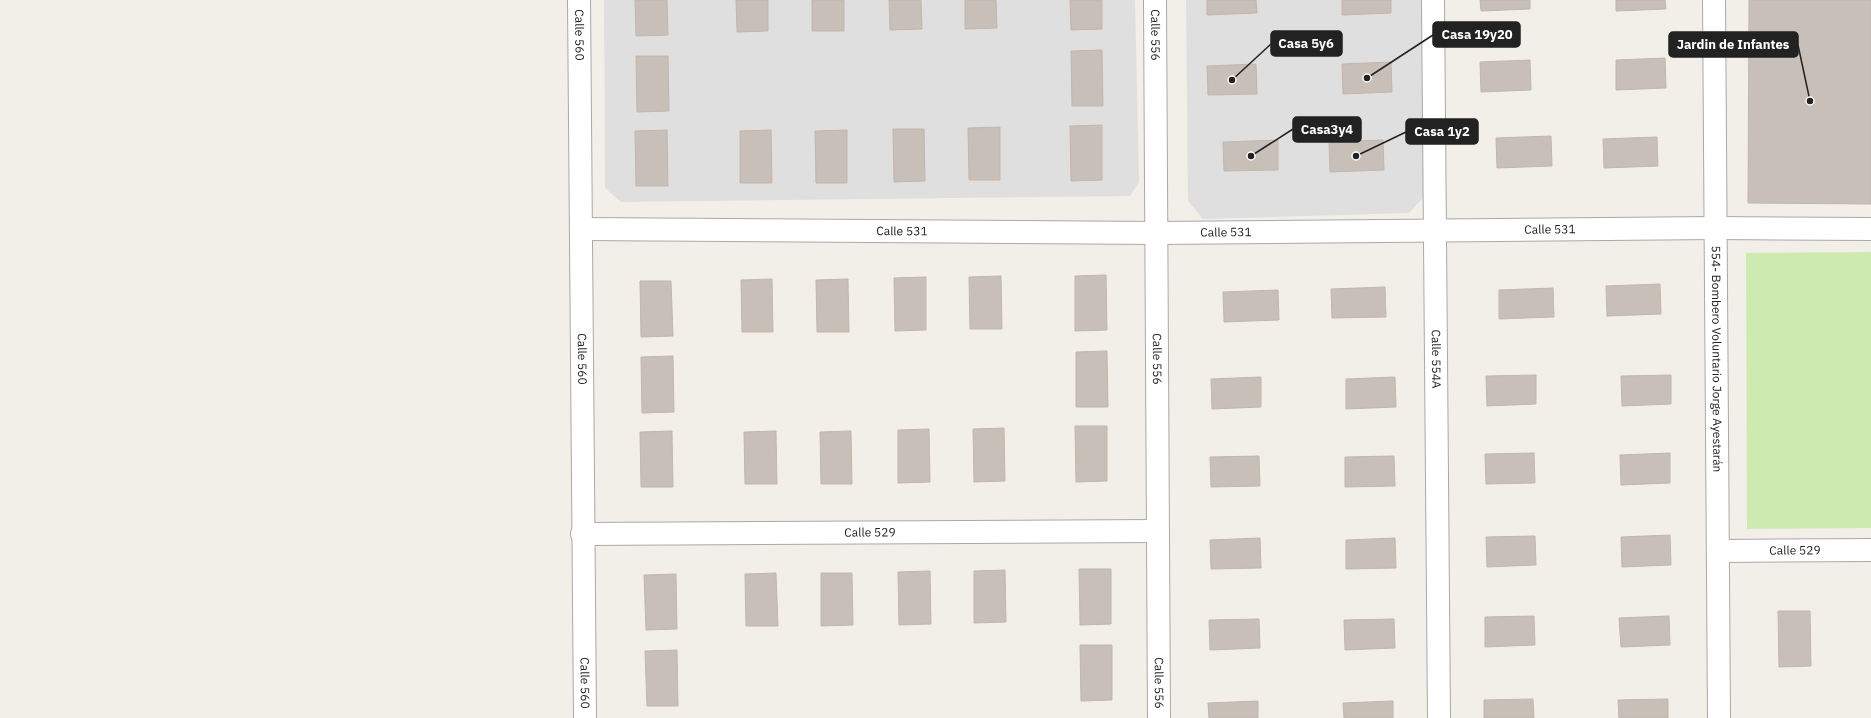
<svg xmlns="http://www.w3.org/2000/svg" width="1871" height="718" viewBox="0 0 1871 718" font-family="'IBM Plex Sans',sans-serif">
  <style>
    .residential { fill: #e0dfdf }
    .grass { fill: #cdebb0 }
    .building { fill: #c7bfb8; stroke: #c4b6ab }
    .lines { fill: none; stroke-linecap: round; stroke-linejoin: round }
    .street-casing { stroke: #a9a9a9; stroke-width: 24 }
    .street { stroke: #fff; stroke-width: 22 }
    .labels { text-anchor: middle; stroke-width: 4; stroke-linejoin: round; paint-order: stroke }
    .street-label { font-size: 12px; fill: #222; stroke: #fff }
    .leader { fill: none; stroke: #222; stroke-width: 1.5 }
    .callout-dot { fill: #222; stroke: #fff; stroke-width: 1.5 }
    .callout { fill: #222; stroke: #222; stroke-width: 1.5 }
    .callout-label { font-size: 13px; text-anchor: middle; font-weight: bold; fill: #fff }
  </style>
  <rect width="100%" height="100%" fill="#f2efe9"/>
  <!-- residential -->
  <g class="residential">
    <path d="M 604,0 L 1135,0 L 1139,182 L 1130,196 L 621,202 L 605,188 Z"/>
    <path d="M 1186,0 L 1424,0 L 1425,196 L 1409,213 L 1203,219 L 1188,201 Z"/>
  </g>
  <!-- grass -->
  <path class="grass" d="M 1871,252 L 1871,528 L 1747,529 L 1746,253 Z"/>
  <!-- building -->
  <g class="building">
    <path d="M 635,0 L 667,0 L 668,35 L 636,36 Z"/>
    <path d="M 736,0 L 768,0 L 768,31 L 737,32 Z"/>
    <rect x="812" y="0" width="32" height="31"/>
    <path d="M 889,0 L 921,0 L 922,29 L 890,30 Z"/>
    <path d="M 965,0 L 996,0 L 997,28 L 965,29 Z"/>
    <path d="M 1070,0 L 1102,0 L 1102,29 L 1071,30 Z"/>
    <path d="M 1207,0 L 1256,0 L 1257,13 L 1207,15 Z"/>
    <path d="M 1342,0 L 1391,0 L 1391,13 L 1342,15 Z"/>
    <path d="M 1480,0 L 1530,0 L 1530,9 L 1481,11 Z"/>
    <path d="M 1616,0 L 1665,0 L 1666,9 L 1616,11 Z"/>
    <path d="M 1749,0 L 1871,0 L 1871,204 L 1748,203 Z"/>
    <path d="M 1102,50 L 1103,106 L 1072,106 L 1071,51 Z"/>
    <path d="M 636,56 L 668,56 L 669,111 L 637,112 Z"/>
    <path d="M 1665,58 L 1666,88 L 1616,90 L 1616,60 Z"/>
    <path d="M 1530,60 L 1531,90 L 1481,92 L 1480,62 Z"/>
    <path d="M 1391,62 L 1392,92 L 1343,94 L 1342,64 Z"/>
    <path d="M 1256,64 L 1257,94 L 1208,95 L 1207,66 Z"/>
    <path d="M 1102,125 L 1102,180 L 1071,181 L 1070,126 Z"/>
    <path d="M 1000,127 L 1000,180 L 969,180 L 968,128 Z"/>
    <path d="M 893,129 L 924,129 L 925,181 L 894,182 Z"/>
    <path d="M 667,130 L 668,186 L 636,186 L 635,131 Z"/>
    <path d="M 771,130 L 772,183 L 740,183 L 740,131 Z"/>
    <path d="M 847,130 L 847,183 L 816,183 L 815,131 Z"/>
    <path d="M 1551,136 L 1552,166 L 1497,168 L 1496,138 Z"/>
    <path d="M 1657,137 L 1658,166 L 1604,168 L 1603,139 Z"/>
    <path d="M 1278,140 L 1278,170 L 1224,171 L 1223,142 Z"/>
    <path d="M 1383,140 L 1384,170 L 1330,172 L 1329,142 Z"/>
    <path d="M 1106,275 L 1107,330 L 1075,331 L 1075,276 Z"/>
    <path d="M 1001,276 L 1002,329 L 970,329 L 969,277 Z"/>
    <path d="M 926,277 L 926,330 L 895,331 L 894,278 Z"/>
    <path d="M 772,279 L 773,332 L 742,332 L 741,280 Z"/>
    <path d="M 848,279 L 849,332 L 817,332 L 816,280 Z"/>
    <path d="M 640,281 L 671,281 L 673,336 L 641,337 Z"/>
    <path d="M 1660,284 L 1661,314 L 1607,316 L 1606,286 Z"/>
    <path d="M 1385,287 L 1386,317 L 1332,318 L 1331,289 Z"/>
    <path d="M 1553,288 L 1554,317 L 1499,319 L 1499,290 Z"/>
    <path d="M 1278,290 L 1279,320 L 1224,322 L 1223,292 Z"/>
    <path d="M 1107,351 L 1108,407 L 1076,407 L 1076,352 Z"/>
    <path d="M 673,356 L 674,412 L 642,413 L 641,357 Z"/>
    <path d="M 1536,375 L 1536,404 L 1487,406 L 1486,376 Z"/>
    <path d="M 1671,375 L 1671,404 L 1622,406 L 1621,376 Z"/>
    <path d="M 1261,377 L 1261,407 L 1212,409 L 1211,379 Z"/>
    <path d="M 1395,377 L 1396,407 L 1346,409 L 1346,379 Z"/>
    <path d="M 1075,426 L 1107,426 L 1107,481 L 1076,482 Z"/>
    <path d="M 1004,428 L 1005,481 L 974,482 L 973,429 Z"/>
    <path d="M 929,429 L 930,482 L 898,483 L 898,430 Z"/>
    <path d="M 672,431 L 673,487 L 641,487 L 640,432 Z"/>
    <path d="M 776,431 L 777,484 L 745,484 L 744,432 Z"/>
    <path d="M 851,431 L 852,484 L 821,484 L 820,432 Z"/>
    <path d="M 1534,453 L 1535,483 L 1486,484 L 1485,454 Z"/>
    <path d="M 1670,453 L 1670,483 L 1621,485 L 1620,455 Z"/>
    <path d="M 1259,456 L 1260,486 L 1211,487 L 1210,457 Z"/>
    <path d="M 1394,456 L 1395,486 L 1345,487 L 1345,457 Z"/>
    <path d="M 1670,535 L 1671,565 L 1622,567 L 1621,537 Z"/>
    <path d="M 1535,536 L 1536,565 L 1487,567 L 1486,537 Z"/>
    <path d="M 1260,538 L 1261,568 L 1211,569 L 1210,540 Z"/>
    <path d="M 1395,538 L 1396,568 L 1346,569 L 1346,540 Z"/>
    <path d="M 1079,569 L 1111,569 L 1111,624 L 1080,625 Z"/>
    <path d="M 1005,570 L 1006,622 L 974,623 L 974,571 Z"/>
    <path d="M 930,571 L 931,624 L 899,625 L 898,572 Z"/>
    <path d="M 776,573 L 778,626 L 746,626 L 745,574 Z"/>
    <path d="M 821,573 L 852,573 L 853,625 L 821,626 Z"/>
    <path d="M 676,574 L 677,629 L 646,630 L 644,575 Z"/>
    <path d="M 1778,611 L 1810,611 L 1811,666 L 1779,667 Z"/>
    <path d="M 1534,616 L 1535,645 L 1485,647 L 1485,617 Z"/>
    <path d="M 1669,616 L 1670,645 L 1621,647 L 1619,618 Z"/>
    <path d="M 1259,619 L 1260,648 L 1210,650 L 1209,620 Z"/>
    <path d="M 1394,619 L 1395,648 L 1345,650 L 1344,620 Z"/>
    <path d="M 1080,645 L 1112,645 L 1112,700 L 1081,701 Z"/>
    <path d="M 677,650 L 678,706 L 647,706 L 645,651 Z"/>
    <path d="M 1533,699 L 1534,718 L 1484,718 L 1484,700 Z"/>
    <path d="M 1668,699 L 1668,718 L 1619,718 L 1618,700 Z"/>
    <path d="M 1258,701 L 1258,718 L 1209,718 L 1208,703 Z"/>
    <path d="M 1393,701 L 1393,718 L 1344,718 L 1343,703 Z"/>
  </g>
  <g class="lines">
    <defs>
      <g id="street">
        <path id="s1" d="M 579,0 L 585,718"/>
        <path id="s2" d="M 1155,0 L 1159,718"/>
        <path id="s3" d="M 1433,0 L 1439,718"/>
        <path id="s4" d="M 1714,0 L 1719,718"/>
        <path id="s5" d="M 581,229 L 1157,233 L 1716,228 L 1871,229"/>
        <path id="s6" d="M 582,534 L 1158,531"/>
        <path id="s7" d="M 1718,551 L 1871,550"/>
      </g>
    </defs>
    <!-- street casing -->
    <use href="#street" class="street-casing"/>
    <!-- street -->
    <use href="#street" class="street"/>
  </g>
  <g class="labels">
    <!-- street labels -->
    <g class="street-label">
      <text dy="4" stroke="none"><textPath href="#s1" startOffset="35">Calle 560</textPath></text>
      <text dy="4" stroke="none"><textPath href="#s2" startOffset="35">Calle 556</textPath></text>
      <text dy="4" stroke="none"><textPath href="#s5" startOffset="969">Calle 531</textPath></text>
      <text dy="4" stroke="none"><textPath href="#s5" startOffset="321">Calle 531</textPath></text>
      <text dy="4" stroke="none"><textPath href="#s5" startOffset="645">Calle 531</textPath></text>
      <text dy="4" stroke="none"><textPath href="#s1" startOffset="359">Calle 560</textPath></text>
      <text dy="4" stroke="none"><textPath href="#s2" startOffset="359">Calle 556</textPath></text>
      <text dy="4" stroke="none"><textPath href="#s3" startOffset="359">Calle 554A</textPath></text>
      <text dy="4" stroke="none"><textPath href="#s4" startOffset="359">554- Bombero Voluntario Jorge Ayestarán</textPath></text>
      <text dy="4" stroke="none"><textPath href="#s6" startOffset="288">Calle 529</textPath></text>
      <text dy="4" stroke="none"><textPath href="#s7" startOffset="77">Calle 529</textPath></text>
      <text dy="4" stroke="none"><textPath href="#s1" startOffset="683">Calle 560</textPath></text>
      <text dy="4" stroke="none"><textPath href="#s2" startOffset="683">Calle 556</textPath></text>
    </g>
  </g>
  <!-- callouts -->
  <path class="leader" d="M1367 78L1433 35M1232 80L1271 44M1810 101L1798 45M1251 156L1293 129M1356 156L1406 132"/>
  <g class="callout-dot">
    <circle cx="1367" cy="78" r="4"/>
    <circle cx="1232" cy="80" r="4"/>
    <circle cx="1810" cy="101" r="4"/>
    <circle cx="1251" cy="156" r="4"/>
    <circle cx="1356" cy="156" r="4"/>
  </g>
  <g class="callout">
    <rect x="1433" y="22" width="87" height="25" rx="4"/>
    <rect x="1271" y="31" width="71" height="25" rx="4"/>
    <rect x="1669" y="32" width="129" height="25" rx="4"/>
    <rect x="1293" y="117" width="68" height="25" rx="4"/>
    <rect x="1406" y="119" width="72" height="25" rx="4"/>
  </g>
  <g class="callout-label">
    <text x="1477" y="39">Casa 19y20</text>
    <text x="1306" y="48">Casa 5y6</text>
    <text x="1733" y="49">Jardin de Infantes</text>
    <text x="1327" y="134">Casa3y4</text>
    <text x="1442" y="136">Casa 1y2</text>
  </g>
</svg>
